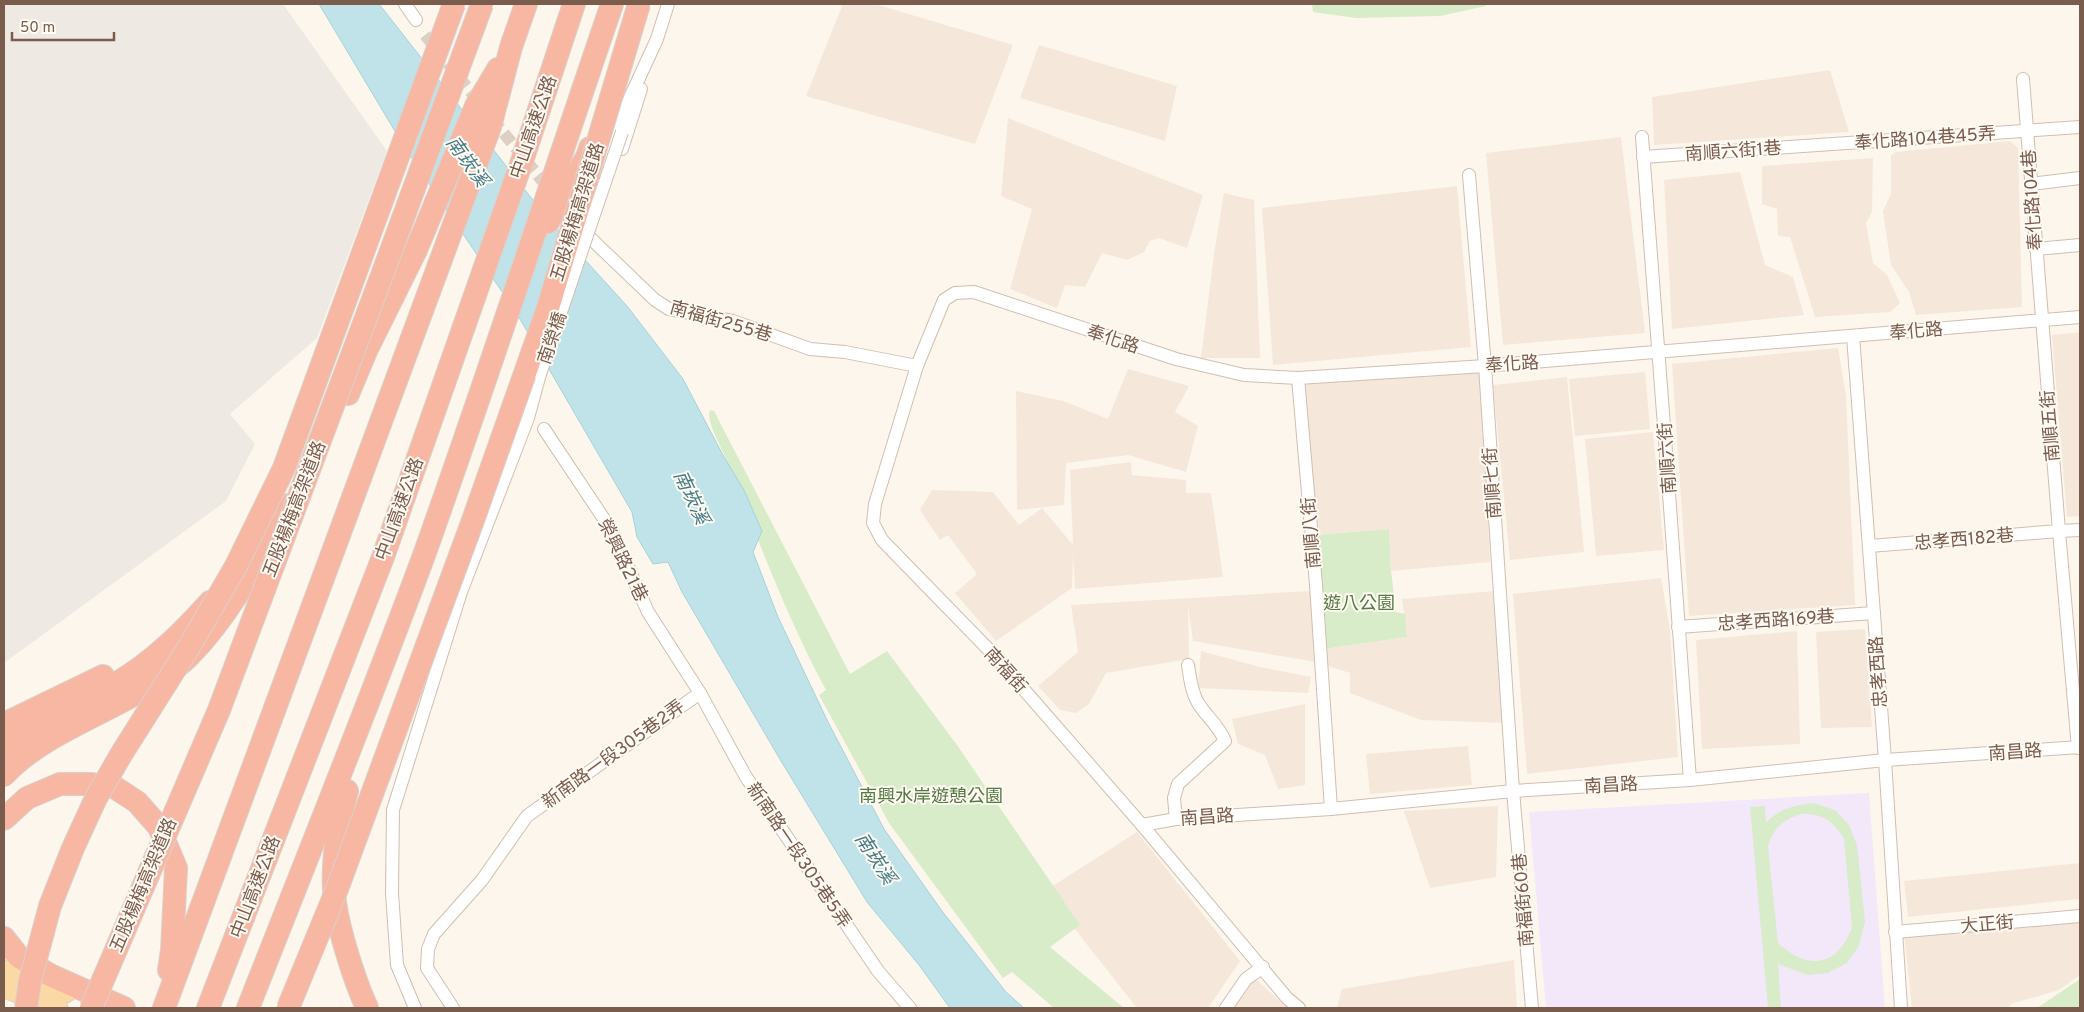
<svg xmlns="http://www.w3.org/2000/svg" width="2084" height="1012" viewBox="0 0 2084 1012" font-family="Overpass,'Noto Sans TC',sans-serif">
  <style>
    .residential { fill: #f5e8da }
    .industrial { fill: #efe9e4 }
    .education { fill: #f3e8fa }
    .green { fill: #d8ecc9; fill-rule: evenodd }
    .water { fill: #bfe3e8; stroke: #a5d3da }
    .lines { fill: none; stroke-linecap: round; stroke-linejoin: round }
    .street-tunnel { stroke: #dcd0c4; stroke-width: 12; stroke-dasharray: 12 6; stroke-linecap: butt }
    .street-casing { stroke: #d1beb0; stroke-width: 14 }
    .primary-casing { stroke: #dad1cd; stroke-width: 21 }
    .highway-casing { stroke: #dad1cd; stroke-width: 24 }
    .street { stroke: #fff; stroke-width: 12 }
    .primary { stroke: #fbd9a5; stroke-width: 19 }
    .highway { stroke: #f7b7a3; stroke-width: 22 }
    .street-bridge-casing { stroke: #d1beb0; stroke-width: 14; stroke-linecap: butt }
    .highway-bridge-casing { stroke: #dad1cd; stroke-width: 24; stroke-linecap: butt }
    .street-bridge { stroke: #fff; stroke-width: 12 }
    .highway-bridge { stroke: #f7b7a3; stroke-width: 22 }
    .labels { text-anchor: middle; stroke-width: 4; stroke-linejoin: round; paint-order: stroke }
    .street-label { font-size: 18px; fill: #7a5c4d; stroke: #fffaf3 }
    .park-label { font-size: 18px; fill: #537a41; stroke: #fffaf3 }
    .water-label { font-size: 19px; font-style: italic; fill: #437c86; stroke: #fffaf3 }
  </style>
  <rect width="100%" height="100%" fill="#fdf6ec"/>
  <!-- residential -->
  <g class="residential">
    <path d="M 843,4 L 875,4 L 1013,45 L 975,144 L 806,96 Z"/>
    <path d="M 1039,45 L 1177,86 L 1165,141 L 1020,98 Z"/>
    <path d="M 1830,70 L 1849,132 L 1654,145 L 1652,97 Z"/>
    <path d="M 1008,118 L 1203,195 L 1187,248 L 1159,238 L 1150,241 L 1144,252 L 1127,260 L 1102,253 L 1085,287 L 1065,285 L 1057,308 L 1010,289 L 1032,209 L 1001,196 Z"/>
    <path d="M 1621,137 L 1645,333 L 1503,345 L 1486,153 Z"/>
    <path d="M 2010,141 L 2018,148 L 2022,307 L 1916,315 L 1909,292 L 1891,265 L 1883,211 L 1891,194 L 1891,156 L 1895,152 Z"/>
    <path d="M 1873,158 L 1872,212 L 1866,223 L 1873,263 L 1887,275 L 1900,303 L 1890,312 L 1815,317 L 1790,237 L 1778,236 L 1777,209 L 1762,204 L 1762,166 Z"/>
    <path d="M 1740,172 L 1765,265 L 1793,277 L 1804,315 L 1672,329 L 1664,180 Z"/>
    <path d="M 1457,186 L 1471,347 L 1273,365 L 1262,208 Z"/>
    <path d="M 1224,193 L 1254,200 L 1260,358 L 1201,358 L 1214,254 Z"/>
    <path d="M 2080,332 L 2080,516 L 2067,517 L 2052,335 Z"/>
    <path d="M 1838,348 L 1846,396 L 1855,605 L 1689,616 L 1672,364 Z"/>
    <path d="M 1128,369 L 1189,386 L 1175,412 L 1198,426 L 1186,472 L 1128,455 L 1066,463 L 1064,505 L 1017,510 L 1016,391 L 1063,401 L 1108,419 Z"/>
    <path d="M 1481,369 L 1490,562 L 1391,571 L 1389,529 L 1316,535 L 1305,382 L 1357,381 Z"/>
    <path d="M 1645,372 L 1650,429 L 1575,436 L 1569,379 Z"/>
    <path d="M 1567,377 L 1584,552 L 1510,560 L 1493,385 Z"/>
    <path d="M 1653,432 L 1664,550 L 1596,556 L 1585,439 Z"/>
    <path d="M 1131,462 L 1132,475 L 1186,480 L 1186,493 L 1211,493 L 1223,577 L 1075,589 L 1073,554 L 1072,588 L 996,641 L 955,593 L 977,574 L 948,535 L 940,540 L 920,510 L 932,490 L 993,492 L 1019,525 L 1042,508 L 1073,545 L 1070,470 Z"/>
    <path d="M 1661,578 L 1670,630 L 1678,757 L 1527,774 L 1513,594 Z"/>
    <path d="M 1310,591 L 1316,662 L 1193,641 L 1188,605 L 1189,659 L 1106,673 L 1089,704 L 1076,713 L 1060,710 L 1038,686 L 1078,652 L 1071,605 Z"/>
    <path d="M 1494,591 L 1503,723 L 1421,720 L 1350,693 L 1350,673 L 1328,666 L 1324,649 L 1407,637 L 1402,599 Z"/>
    <path d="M 1865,629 L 1872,727 L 1821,728 L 1816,632 Z"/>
    <path d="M 1797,631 L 1800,744 L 1702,749 L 1696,640 Z"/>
    <path d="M 1201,651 L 1260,667 L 1311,677 L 1308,693 L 1198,688 Z"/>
    <path d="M 1305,704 L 1305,785 L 1278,789 L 1265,755 L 1238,744 L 1232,719 Z"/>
    <path d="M 1468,746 L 1472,785 L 1370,794 L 1366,754 Z"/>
    <path d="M 1498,806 L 1496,877 L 1430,888 L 1404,811 Z"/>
    <path d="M 1137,832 L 1240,961 L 1208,1008 L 1137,1008 L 1045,891 Z"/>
    <path d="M 2080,863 L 2080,899 L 1908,917 L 1904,881 Z"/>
    <path d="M 2080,919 L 2080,975 L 2059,990 L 2011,1004 L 2008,1008 L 1912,1008 L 1904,933 Z"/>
    <path d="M 1514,960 L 1517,1008 L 1337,1008 L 1342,989 Z"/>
    <path d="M 1252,976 L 1288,1008 L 1230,1008 Z"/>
  </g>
  <!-- industrial -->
  <path class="industrial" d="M 4,4 L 283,4 L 387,151 L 317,338 L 230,414 L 255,444 L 226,501 L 4,663 Z"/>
  <!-- education -->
  <path class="education" d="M 1869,793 L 1885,1008 L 1546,1008 L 1529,812 Z"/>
  <!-- green -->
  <g class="green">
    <path d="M 1312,4 L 1486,4 L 1486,6 L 1440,16 L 1356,18 L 1313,12 Z"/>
    <path d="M 710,410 L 714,411 L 850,674 L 887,651 L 957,745 L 1080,925 L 1050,947 L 1124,1008 L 1054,1008 L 1012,972 L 1003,978 L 889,823 L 819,695 L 826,690 C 786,616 757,537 726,459 C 722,448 705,420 710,410 Z"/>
    <path d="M 1389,529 L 1391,571 L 1396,612 L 1405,614 L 1407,637 L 1324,649 L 1316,535 Z"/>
    <path d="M 1814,803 L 1835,810 L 1849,825 L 1857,845 L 1865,921 L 1859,946 L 1847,963 L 1828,973 L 1808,975 L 1778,964 L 1781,1008 L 1768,1008 L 1750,807 L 1765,806 L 1766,823 C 1778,809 1795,805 1814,803 ZM 1801,814 C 1822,813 1834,821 1844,839 L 1852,927 C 1838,967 1808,971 1778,943 L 1768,846 C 1774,827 1783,820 1801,814 Z"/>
    <path d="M 2080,979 L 2080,1008 L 2037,1008 Z"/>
  </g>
  <!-- water -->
  <path class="water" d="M 319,4 L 379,4 L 547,218 L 627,306 L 683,379 L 724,457 L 744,490 L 762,531 L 753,552 L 778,617 L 828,722 L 884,829 L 942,911 L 1006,992 L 1024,1008 L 950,1008 L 919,965 L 867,902 L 781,761 L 682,592 L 668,562 L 653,564 L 637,537 L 632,512 L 517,314 L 405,148 Z"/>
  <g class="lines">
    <!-- street-tunnel -->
    <path class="street-tunnel" d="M 425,35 L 552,193"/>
    <defs>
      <g id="street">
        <path d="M 405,4 L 416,20"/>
        <path d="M 1642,137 C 1660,351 1673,566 1690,780"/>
        <path d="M 622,149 L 641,89"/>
        <path d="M 1643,157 L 2080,127"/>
        <path d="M 1469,175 L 1485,366 L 1513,791 L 1532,1008"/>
        <path d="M 600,178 L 616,128 L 657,39 L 668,4"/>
        <path d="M 2031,184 L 2080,178"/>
        <path d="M 584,228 L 583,231 L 655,300 L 669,309 L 733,321 L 810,349 L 845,352 L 917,366"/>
        <path d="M 2036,249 L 2080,245"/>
        <path d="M 1853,336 L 1885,760 L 1901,1008"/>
        <path d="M 1298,378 L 1316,585 L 1331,809"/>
        <path d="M 544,429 L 612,531 L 648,612 L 700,693 L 746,777 L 878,971 L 910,1008"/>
        <path d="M 1869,546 L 2059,531 L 2023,79"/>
        <path d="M 1678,627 L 1874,613"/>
        <path d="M 2078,748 L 2059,531 L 2080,530"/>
        <path d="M 1176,819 L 1174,798 L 1178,784 L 1225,741 C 1219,726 1206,716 1198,703 C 1191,691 1190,677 1188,665"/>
        <path d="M 1142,825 L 1176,819 L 1331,809 L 1513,791 L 1690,780 L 1885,760 L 2080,747"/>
        <path d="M 1895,932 L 2080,916"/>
        <path d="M 415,1008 L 397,965 L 392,893 L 393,810 L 461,592 L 528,418 L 540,374"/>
        <path d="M 453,1008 L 427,968 L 428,949 L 434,934 L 482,880 L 527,816 L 700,693"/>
        <path d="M 1226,1008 L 1246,979 L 1263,967"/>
        <path d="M 1299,1008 L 1287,998 L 1142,825 L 992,653 L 882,540 L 873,523 L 875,504 L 917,366 L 944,300 L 955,293 L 974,292 L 1176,359 L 1244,375 L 1298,378 L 1485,366 L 2080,317"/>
      </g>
      <g id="primary">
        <path d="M 4,970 L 66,993"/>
        <path d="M 4,988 L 58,1008"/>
      </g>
      <g id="highway">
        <path d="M 548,222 L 587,157 L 590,148"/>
        <path d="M 348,394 L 366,351 L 416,250 L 476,106 L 498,69"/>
        <path d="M 4,724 L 103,676"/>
        <path d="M 4,749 C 40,724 80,706 117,683 C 153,662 182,633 210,602"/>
        <path d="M 4,775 C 38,738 96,717 139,692 C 154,683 176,669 188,657 C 231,614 259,558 288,505"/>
        <path d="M 347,791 C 339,823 332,856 334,890 C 335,921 354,979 367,1008"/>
        <path d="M 4,819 L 27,798 L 60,784 L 90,784 L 114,787 L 137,802 L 159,827 L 176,868 L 172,950 L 169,970"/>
        <path d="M 4,938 L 19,957 L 50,975 L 124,1008"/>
        <path d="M 164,1008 L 490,127 L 511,47 L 526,4"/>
        <path d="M 208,1008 L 383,557 L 520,167 L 574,4"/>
        <path d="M 248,1008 C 307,858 367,709 423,558 C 489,374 549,188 612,4"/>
      </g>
    </defs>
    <!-- street casing -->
    <use href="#street" class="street-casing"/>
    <!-- primary casing -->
    <use href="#primary" class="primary-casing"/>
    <!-- highway casing -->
    <use href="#highway" class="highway-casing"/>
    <!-- street -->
    <use href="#street" class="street"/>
    <!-- primary -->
    <use href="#primary" class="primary"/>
    <!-- highway -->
    <use href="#highway" class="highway"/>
    <defs>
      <path id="street-bridge" d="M 540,374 L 622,132"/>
      <g id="highway-bridge">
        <path d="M 26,1008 L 30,981 L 50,906 L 73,848 L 96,798 L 122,753 L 189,647 L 236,566 L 284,468 L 454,4"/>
        <path d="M 91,1008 L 219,710 L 385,267 L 482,4"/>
        <path d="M 288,1008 L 337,889 L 472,523 L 548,308 L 639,4"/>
      </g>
    </defs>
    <!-- street-bridge casing -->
    <use href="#street-bridge" class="street-bridge-casing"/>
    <!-- highway-bridge casing -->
    <use href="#highway-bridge" class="highway-bridge-casing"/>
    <!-- street-bridge -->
    <use href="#street-bridge" class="street-bridge"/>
    <!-- highway-bridge -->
    <use href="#highway-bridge" class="highway-bridge"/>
  </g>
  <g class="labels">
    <!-- street labels -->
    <g class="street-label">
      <text transform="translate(533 127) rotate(-71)" y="6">中山高速公路</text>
      <text transform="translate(1925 138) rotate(-4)" y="6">奉化路104巷45弄</text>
      <text transform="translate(1733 151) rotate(-4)" y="6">南順六街1巷</text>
      <text transform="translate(2032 200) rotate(-94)" y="6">奉化路104巷</text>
      <text transform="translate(577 212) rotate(-73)" y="6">五股楊梅高架道路</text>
      <text transform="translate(721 321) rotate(16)" y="6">南福街255巷</text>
      <text transform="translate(1916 331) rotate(-5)" y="6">奉化路</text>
      <text transform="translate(552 338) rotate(-71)" y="6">南榮橋</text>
      <text transform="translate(1113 339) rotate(18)" y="6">奉化路</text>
      <text transform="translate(1512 364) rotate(-4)" y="6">奉化路</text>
      <text transform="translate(2050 426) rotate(-95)" y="6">南順五街</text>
      <text transform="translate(1667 458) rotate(-94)" y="6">南順六街</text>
      <text transform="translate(1492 483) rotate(-94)" y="6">南順七街</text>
      <text transform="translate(294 509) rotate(-69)" y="6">五股楊梅高架道路</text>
      <text transform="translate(399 509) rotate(-70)" y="6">中山高速公路</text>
      <text transform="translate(1311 533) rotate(-95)" y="6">南順八街</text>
      <text transform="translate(1964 539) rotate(-5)" y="6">忠孝西182巷</text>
      <text transform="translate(623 560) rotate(64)" y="6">榮興路21巷</text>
      <text transform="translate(1776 620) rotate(-4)" y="6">忠孝西路169巷</text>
      <text transform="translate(1006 670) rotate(48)" y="6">南福街</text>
      <text transform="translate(1878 672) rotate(-94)" y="6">忠孝西路</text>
      <text transform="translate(2015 752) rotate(-4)" y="6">南昌路</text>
      <text transform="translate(613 754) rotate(-36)" y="6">新南路一段305巷2弄</text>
      <text transform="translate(1611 785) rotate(-3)" y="6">南昌路</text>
      <text transform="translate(1207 817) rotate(-4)" y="6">南昌路</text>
      <text transform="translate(799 855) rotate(56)" y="6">新南路一段305巷5弄</text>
      <text transform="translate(143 885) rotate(-67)" y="6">五股楊梅高架道路</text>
      <text transform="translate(255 887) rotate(-69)" y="6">中山高速公路</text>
      <text transform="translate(1523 900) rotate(-95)" y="6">南福街60巷</text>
      <text transform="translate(1987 924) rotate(-5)" y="6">大正街</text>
    </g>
    <!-- park labels -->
    <g class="park-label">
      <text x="1359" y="609">遊八公園</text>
      <text x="931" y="802">南興水岸遊憩公園</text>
    </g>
    <!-- water labels -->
    <g class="water-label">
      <text transform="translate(468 161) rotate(54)" y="7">南崁溪</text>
      <text transform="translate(692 497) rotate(65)" y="7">南崁溪</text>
      <text transform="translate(876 858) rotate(57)" y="7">南崁溪</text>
    </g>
  </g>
  <!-- border -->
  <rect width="2084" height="1012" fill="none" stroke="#7a5c4d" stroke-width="10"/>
  <!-- scale -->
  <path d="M12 32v8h102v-8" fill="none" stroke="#7a5c4d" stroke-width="2.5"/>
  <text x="20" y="32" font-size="15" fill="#7a5c4d" stroke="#fffaf3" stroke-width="4" paint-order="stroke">50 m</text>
</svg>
